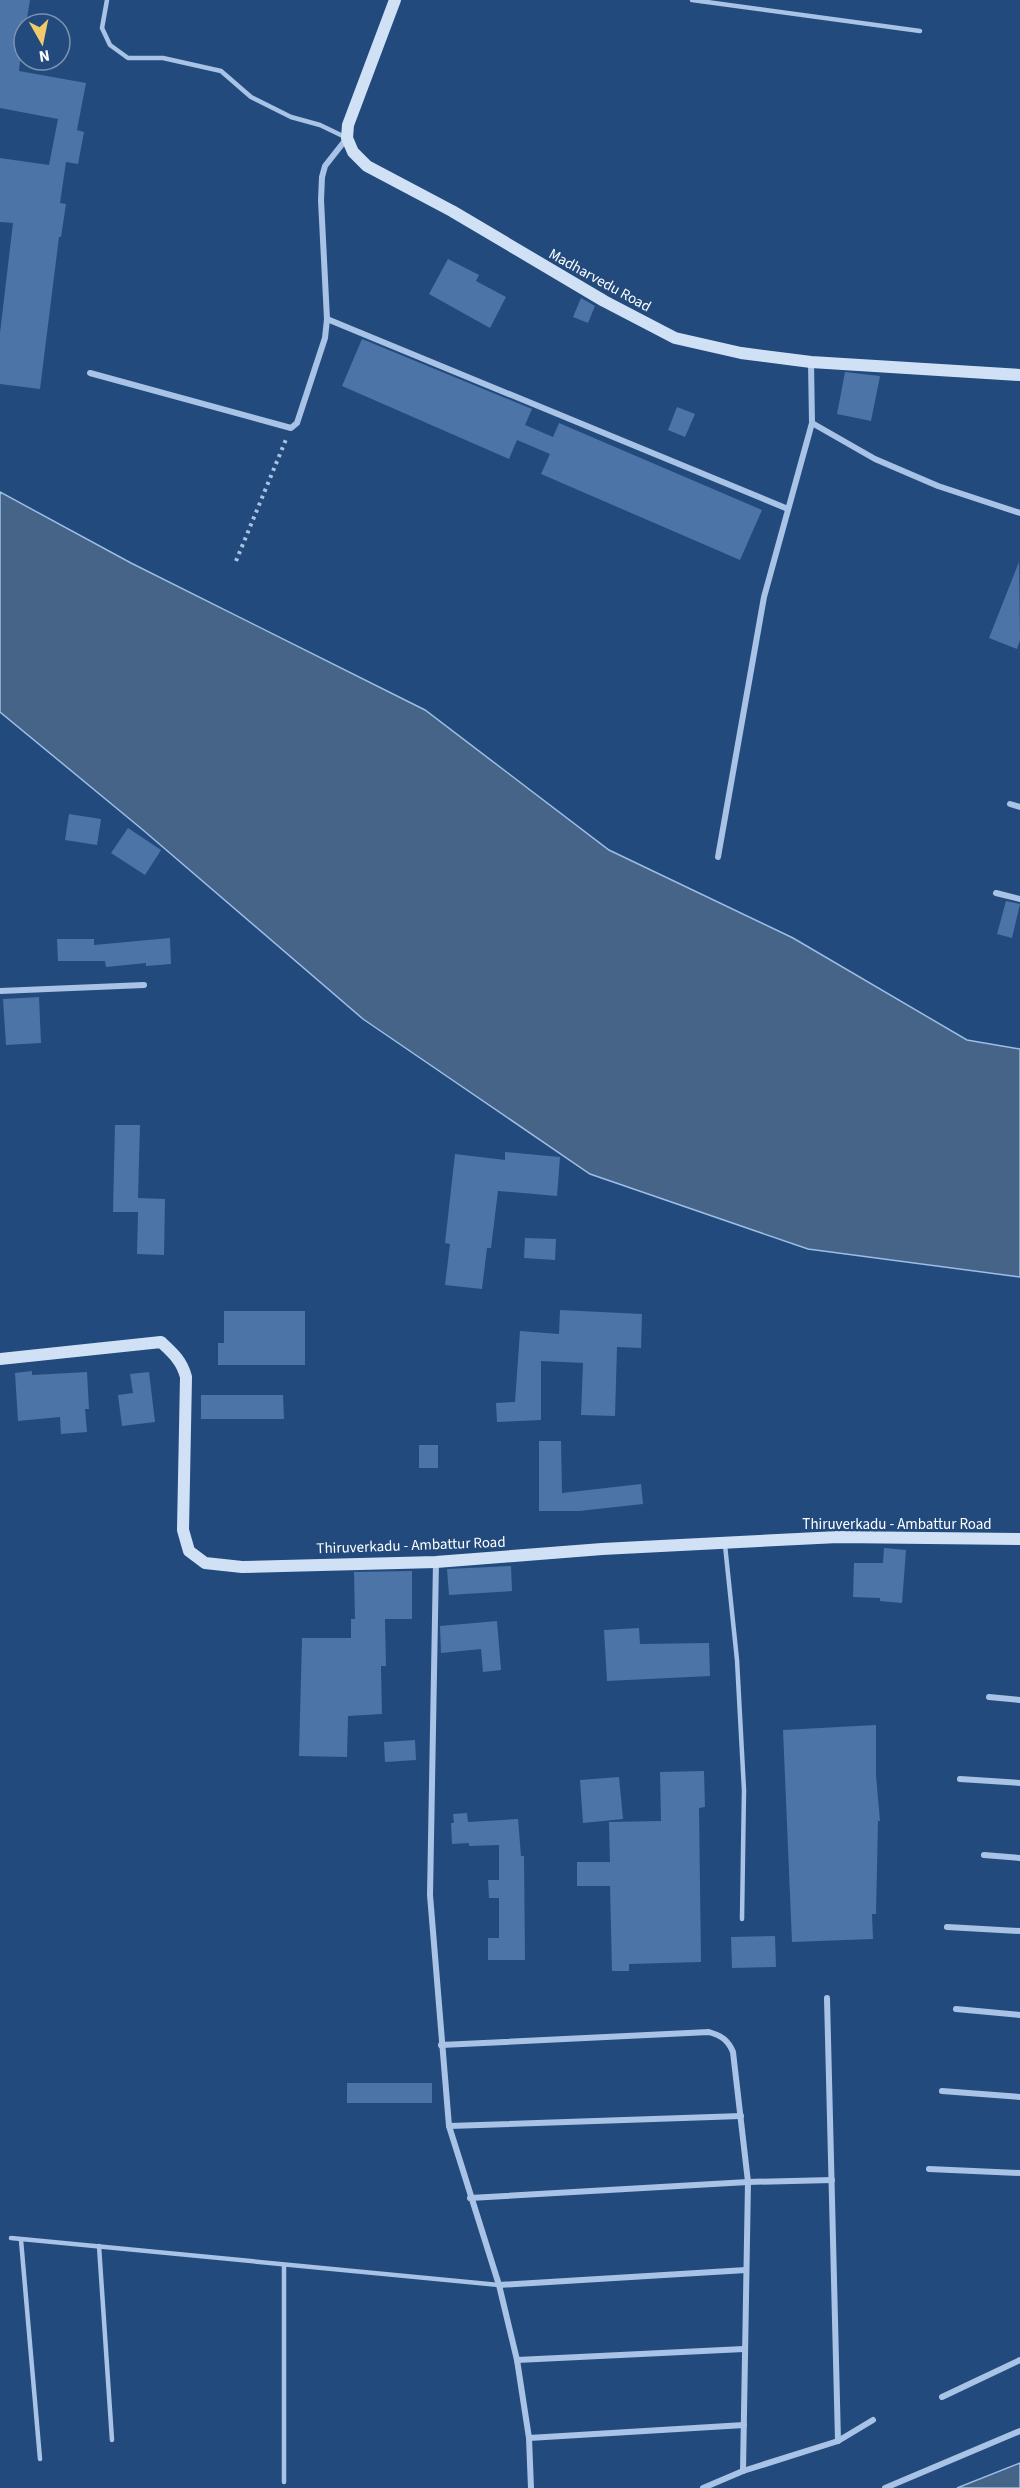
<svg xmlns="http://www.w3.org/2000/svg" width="1020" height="2488" viewBox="0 0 1020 2488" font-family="'Source Sans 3',sans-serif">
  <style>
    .water { fill: #466388; stroke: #9cbee6; stroke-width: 1.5 }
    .building { fill: #4c74a6 }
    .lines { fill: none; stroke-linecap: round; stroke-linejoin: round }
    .path { stroke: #a8c3e6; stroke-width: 4; stroke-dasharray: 3 4.5; stroke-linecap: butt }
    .lane { stroke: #a8c3e6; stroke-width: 4.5 }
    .street { stroke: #a8c3e6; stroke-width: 6 }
    .secondary { stroke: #d1e1f5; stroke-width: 12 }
    .labels { text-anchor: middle; stroke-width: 4.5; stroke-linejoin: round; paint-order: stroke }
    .street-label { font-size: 15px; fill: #fff; stroke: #234a7d }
  </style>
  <rect width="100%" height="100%" fill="#234a7d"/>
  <!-- water -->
  <g class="water">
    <path d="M 0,492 L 131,563 L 425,710 L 609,850 L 793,938 L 967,1040 L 1020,1049 L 1020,1277 L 808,1249 L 590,1174 L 363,1019 L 143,830 L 0,712 Z"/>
    <path d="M 1020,2463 L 1020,2488 L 957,2488 Z"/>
  </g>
  <!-- building -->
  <g class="building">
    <path d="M 0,0 L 30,0 L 26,24 L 24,24 L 19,71 L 86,83 L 77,130 L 84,132 L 78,164 L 66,162 L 60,203 L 66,204 L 61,237 L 59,237 L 40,389 L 0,384 L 0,333 L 13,223 L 0,222 L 0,158 L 49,165 L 58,119 L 0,108 Z"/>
    <path d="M 448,259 L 479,275 L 476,281 L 506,297 L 490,328 L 429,294 Z"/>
    <path d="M 581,298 L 595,306 L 588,323 L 573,317 Z"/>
    <path d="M 362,339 L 532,409 L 525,425 L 553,437 L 559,423 L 762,510 L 740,560 L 541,474 L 550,454 L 517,440 L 509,459 L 342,386 Z"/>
    <path d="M 845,372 L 880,376 L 871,421 L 837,414 Z"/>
    <path d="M 677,407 L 695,414 L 685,437 L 668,430 Z"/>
    <path d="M 1019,562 L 1020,640 L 1017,649 L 989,638 Z"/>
    <path d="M 69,814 L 101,819 L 97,845 L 65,840 Z"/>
    <path d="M 128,828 L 161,850 L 145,875 L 111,853 Z"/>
    <path d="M 1006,901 L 1020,904 L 1012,938 L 997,934 Z"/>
    <path d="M 170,938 L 171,964 L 146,966 L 146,963 L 106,967 L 105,961 L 58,961 L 57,939 L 94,939 L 94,945 Z"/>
    <path d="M 39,997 L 41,1043 L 6,1045 L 3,999 Z"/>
    <path d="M 115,1125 L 140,1125 L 138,1198 L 165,1199 L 164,1255 L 137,1254 L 138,1212 L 113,1212 Z"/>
    <path d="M 505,1152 L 560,1157 L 557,1196 L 498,1191 L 491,1248 L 487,1248 L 482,1289 L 445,1285 L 450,1244 L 445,1243 L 455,1154 L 505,1160 Z"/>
    <path d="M 525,1238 L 556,1239 L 555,1260 L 524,1258 Z"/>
    <path d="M 560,1310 L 642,1314 L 641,1348 L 617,1347 L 615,1416 L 581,1415 L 583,1363 L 541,1361 L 541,1420 L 497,1422 L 496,1403 L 515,1402 L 520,1331 L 559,1334 Z"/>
    <path d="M 224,1311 L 305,1311 L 305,1365 L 218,1365 L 218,1343 L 224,1343 Z"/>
    <path d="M 32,1371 L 32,1375 L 87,1372 L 89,1409 L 85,1409 L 87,1432 L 61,1434 L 60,1417 L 18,1421 L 15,1373 Z"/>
    <path d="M 149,1372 L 155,1422 L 122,1426 L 118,1395 L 133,1393 L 130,1374 Z"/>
    <path d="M 201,1395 L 283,1395 L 284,1419 L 201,1419 Z"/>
    <path d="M 539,1441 L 561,1441 L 562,1493 L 641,1484 L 643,1504 L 579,1511 L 539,1511 Z"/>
    <rect x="419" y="1445" width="19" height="23"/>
    <path d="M 884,1548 L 906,1550 L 902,1603 L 880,1601 L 880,1598 L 853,1597 L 854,1563 L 883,1563 Z"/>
    <path d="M 511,1566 L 512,1591 L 449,1595 L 447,1569 Z"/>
    <path d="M 412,1571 L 412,1619 L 385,1619 L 386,1666 L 381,1666 L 382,1714 L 348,1716 L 347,1757 L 299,1756 L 302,1638 L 351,1638 L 351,1619 L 355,1619 L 354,1572 Z"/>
    <path d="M 497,1621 L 501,1670 L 483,1672 L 481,1649 L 441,1653 L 440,1626 Z"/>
    <path d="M 639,1628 L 640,1644 L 709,1643 L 710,1676 L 607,1681 L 604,1630 Z"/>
    <path d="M 876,1725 L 876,1775 L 880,1821 L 878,1821 L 876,1914 L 872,1914 L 873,1939 L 792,1942 L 783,1730 Z"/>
    <path d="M 415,1740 L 416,1760 L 385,1762 L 384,1742 Z"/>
    <path d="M 704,1771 L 705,1807 L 699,1808 L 701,1962 L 629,1964 L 629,1971 L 612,1971 L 610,1886 L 577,1886 L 577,1862 L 610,1862 L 609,1822 L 661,1821 L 660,1772 Z"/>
    <path d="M 619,1777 L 623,1819 L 583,1823 L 580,1780 Z"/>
    <path d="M 467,1813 L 468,1822 L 518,1819 L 521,1856 L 524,1856 L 525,1960 L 488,1960 L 488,1938 L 499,1938 L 499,1898 L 489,1898 L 488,1880 L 499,1880 L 499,1845 L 469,1846 L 469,1843 L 452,1844 L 451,1823 L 454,1823 L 453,1814 Z"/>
    <path d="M 775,1936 L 776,1967 L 732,1968 L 731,1937 Z"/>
    <rect x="347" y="2083" width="85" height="20"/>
  </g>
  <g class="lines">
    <!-- path -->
    <path class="path" d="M 236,561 L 287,437"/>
    <!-- lane -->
    <g class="lane">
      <path d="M 107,0 L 102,28 L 110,45 L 128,58 L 163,58 L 221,71 L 251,97 L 291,117 L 320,125 L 345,137"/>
      <path d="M 692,0 L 920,31"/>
      <path d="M 725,1545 L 737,1660 L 744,1790 L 742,1919"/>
      <path d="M 11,2238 L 499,2285"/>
      <path d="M 21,2240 L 40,2459"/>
      <path d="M 99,2246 L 112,2440"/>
      <path d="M 284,2482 L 284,2265"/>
    </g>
    <!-- street -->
    <g class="street">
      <path d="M 327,319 L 788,509"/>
      <path d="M 811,362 L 812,423 L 875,459 L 938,486 L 1020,513"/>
      <path d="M 90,373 L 291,428 L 297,423 L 325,338 L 327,319 L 321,200 L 322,177 L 325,166 L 347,138"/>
      <path d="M 1010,804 L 1020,807"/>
      <path d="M 718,857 L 764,597 L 812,423"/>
      <path d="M 996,893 L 1020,899"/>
      <path d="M 0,991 L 144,985"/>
      <path d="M 436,1562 L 430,1895 L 449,2126 L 499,2285 L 517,2360 L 529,2438 L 531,2488"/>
      <path d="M 989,1697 L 1020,1700"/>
      <path d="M 960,1779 L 1020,1783"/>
      <path d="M 984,1855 L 1020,1858"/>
      <path d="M 947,1927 L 1020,1931"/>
      <path d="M 827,1998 L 838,2441"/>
      <path d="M 956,2009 L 1020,2015"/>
      <path d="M 441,2045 L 709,2032 C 722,2036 728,2040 733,2052 L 748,2182 L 743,2471"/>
      <path d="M 942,2091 L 1020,2097"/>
      <path d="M 449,2126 L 741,2116"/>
      <path d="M 929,2169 L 1020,2173"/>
      <path d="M 470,2198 L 748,2182 L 832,2180"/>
      <path d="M 499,2285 L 746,2270"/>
      <path d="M 517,2360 L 744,2349"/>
      <path d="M 942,2397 L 1020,2360"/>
      <path d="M 529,2438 L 744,2425"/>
      <path d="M 703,2488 L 743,2471 L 838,2441 L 873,2420"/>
      <path d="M 885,2488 L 1020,2431"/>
    </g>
    <!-- secondary -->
    <g class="secondary">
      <path d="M 395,0 L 348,125 L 347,138 L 353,152 L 367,166 L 452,211 L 604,301 L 675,338 L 741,353 L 811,362 L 1020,375"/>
      <path d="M 0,1359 L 161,1342 C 173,1353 182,1361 186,1377 L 183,1530 L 189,1551 L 205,1563 L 242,1567 L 436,1562 L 602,1549 L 838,1537 L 1020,1539"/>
    </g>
  </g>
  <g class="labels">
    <!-- street labels -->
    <g class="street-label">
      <text transform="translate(600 280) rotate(29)" y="5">Madharvedu Road</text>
      <text x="897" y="1529">Thiruverkadu - Ambattur Road</text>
      <text transform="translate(411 1545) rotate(-2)" y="5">Thiruverkadu - Ambattur Road</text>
    </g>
  </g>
  <!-- north arrow -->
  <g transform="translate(42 42) rotate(171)"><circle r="28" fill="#234a7d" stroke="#7b92b1" stroke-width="1.5"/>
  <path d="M0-4.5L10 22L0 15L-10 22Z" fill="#f0ca6b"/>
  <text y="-9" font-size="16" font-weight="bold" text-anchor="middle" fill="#ffffff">N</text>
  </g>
</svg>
